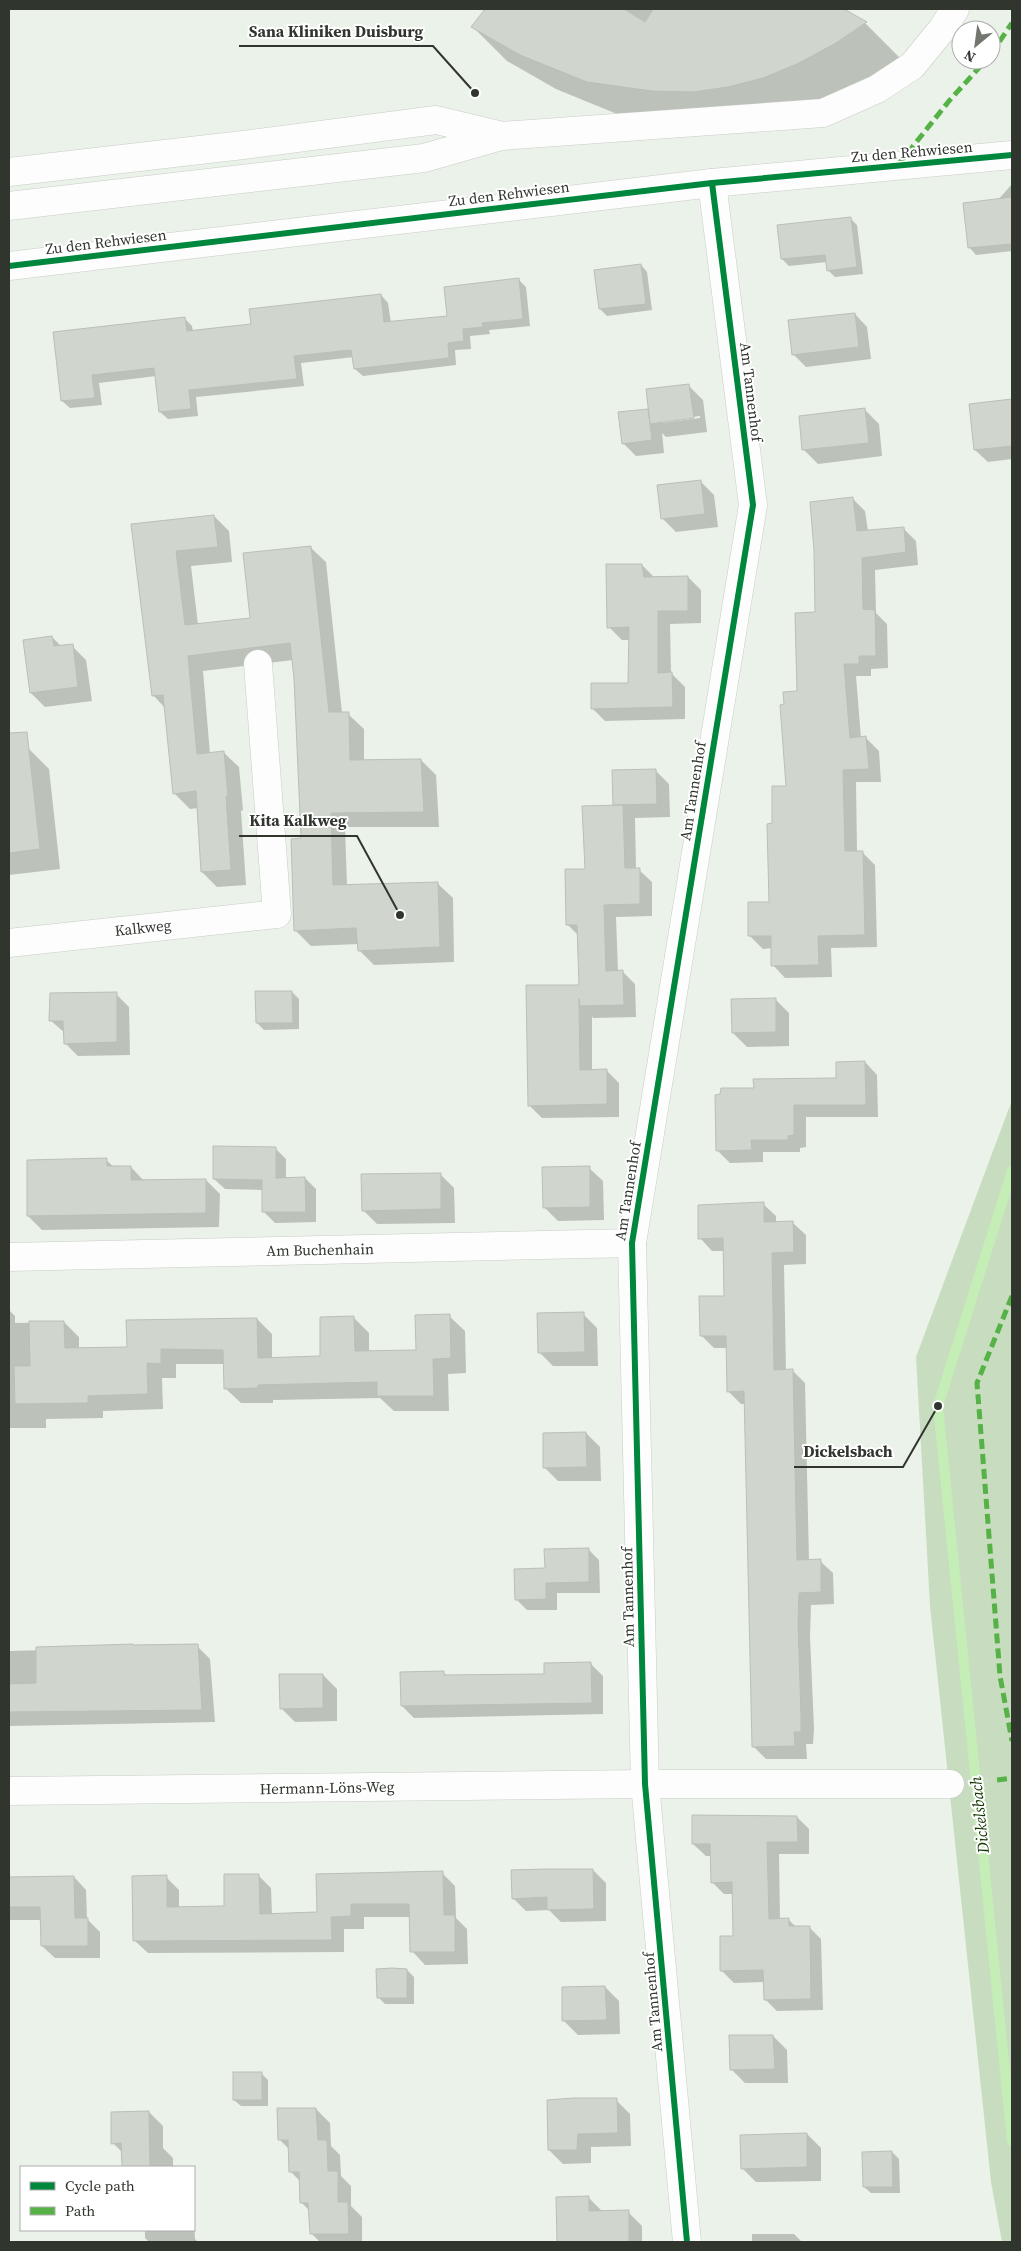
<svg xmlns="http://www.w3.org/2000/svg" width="1021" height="2251" viewBox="0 0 1021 2251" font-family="'Source Serif 4',serif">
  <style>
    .green { fill: #c8ddc0 }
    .shadow { fill: #0003; fill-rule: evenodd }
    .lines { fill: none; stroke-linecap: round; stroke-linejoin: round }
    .stream { stroke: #c4eeb5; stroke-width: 10 }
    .building { fill: #d0d5ce; stroke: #babfb9 }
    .minor-casing { stroke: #c8cdc6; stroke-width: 29 }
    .path { stroke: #d8dad7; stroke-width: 3; stroke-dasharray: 1 4; stroke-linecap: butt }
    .minor { stroke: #fcfdfc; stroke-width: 28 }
    .quiet { stroke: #56b246; stroke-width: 5; stroke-dasharray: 10 5; stroke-linecap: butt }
    .cycleway-casing { stroke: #fff; stroke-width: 9 }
    .cycleway { stroke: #00873e; stroke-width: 6 }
    .labels { text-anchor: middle; stroke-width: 4; stroke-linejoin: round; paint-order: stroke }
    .street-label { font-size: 15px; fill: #30352e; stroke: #fff }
    .water-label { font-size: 16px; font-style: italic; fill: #133701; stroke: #fff }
    .leader { fill: none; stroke: #30352e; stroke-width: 2 }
    .callout-dot { fill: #30352e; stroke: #fff; stroke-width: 2 }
    .callout-label { font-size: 16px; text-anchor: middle; font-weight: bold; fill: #30352e; stroke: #fff; stroke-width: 4; stroke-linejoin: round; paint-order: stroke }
  </style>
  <rect width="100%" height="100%" fill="#ebf2e9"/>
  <!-- green -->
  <path class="green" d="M 1012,1100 L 1012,2242 L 1002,2242 L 991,2182 L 930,1606 L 916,1357 Z"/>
  <!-- shadow -->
  <g class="shadow">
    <path d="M 487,9 L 841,9 L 866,24 L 900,58 L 871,77 L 832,98 L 763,121 L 622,116 L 556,89 L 507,61 L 473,27 Z"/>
    <path d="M 1012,184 L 1012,251 L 976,255 L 970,248 L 964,204 L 998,200 Z"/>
    <path d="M 851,219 L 857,225 L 863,274 L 835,277 L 828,270 L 827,262 L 789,266 L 782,259 Z"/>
    <path d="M 641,265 L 647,272 L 652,310 L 607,316 L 600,309 Z"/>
    <path d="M 518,279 L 526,287 L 530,326 L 489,330 L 490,334 L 470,336 L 471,349 L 455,350 L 456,365 L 363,376 L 355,369 L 354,357 L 301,363 L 304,386 L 196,397 L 198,416 L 168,419 L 160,412 L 156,376 L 99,383 L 102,405 L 70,408 L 62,401 L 54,333 L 184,318 L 192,326 L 193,332 L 252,325 L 381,295 L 388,303 L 391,323 L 448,317 Z"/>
    <path d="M 855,314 L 867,327 L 871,359 L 806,367 L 793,354 Z"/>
    <path d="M 689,386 L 703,400 L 707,432 L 666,437 L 662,433 L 664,453 L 636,456 L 623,443 L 648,410 L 650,413 ZM 700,416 L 700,418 L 662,423 L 662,421 Z"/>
    <path d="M 1012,400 L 1012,459 L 988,462 L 975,450 L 970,405 Z"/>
    <path d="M 865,410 L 879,424 L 882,456 L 818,464 L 804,450 Z"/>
    <path d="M 700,481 L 714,495 L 718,527 L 676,532 L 662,518 Z"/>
    <path d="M 852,498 L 865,511 L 868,531 L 903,528 L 916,541 L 918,565 L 875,570 L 876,613 L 887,624 L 888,668 L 871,669 L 871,676 L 856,676 L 861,738 L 866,738 L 879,751 L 881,782 L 856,782 L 857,852 L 862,852 L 875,865 L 877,947 L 831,948 L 832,977 L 785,978 L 773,965 L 772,948 L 763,949 L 750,936 L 770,903 L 773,824 L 787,787 L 785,706 L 798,692 L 816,613 Z"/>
    <path d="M 214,516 L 229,531 L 232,562 L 191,566 L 198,625 L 251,619 L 310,547 L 326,562 L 342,713 L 348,714 L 364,729 L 364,761 L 421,760 L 436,775 L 439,827 L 345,827 L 347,886 L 437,883 L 453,898 L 454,962 L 374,965 L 359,950 L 359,944 L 311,946 L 296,931 L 302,840 L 293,660 L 203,671 L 210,754 L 223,752 L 239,767 L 243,810 L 241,811 L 246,885 L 217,887 L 202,872 L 198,808 L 190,809 L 175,794 L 166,709 L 153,695 L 133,525 Z"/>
    <path d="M 642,565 L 655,578 L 688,577 L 701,590 L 701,623 L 670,624 L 671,673 L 685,687 L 685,719 L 605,721 L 592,708 L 629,684 L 630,640 L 622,640 L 609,627 Z"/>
    <path d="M 52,637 L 62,647 L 72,646 L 86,660 L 92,701 L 45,707 L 31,693 Z"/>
    <path d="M 29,749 L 49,769 L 60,869 L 9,875 L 9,751 Z"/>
    <path d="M 655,770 L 669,784 L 670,817 L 635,818 L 636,870 L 639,870 L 652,882 L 652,916 L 616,917 L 618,972 L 622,971 L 635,984 L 636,1017 L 593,1018 L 592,1016 L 592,1071 L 606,1070 L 619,1083 L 619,1117 L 542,1118 L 529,1105 L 580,986 L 579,936 L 567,924 L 587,870 L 616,806 L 614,804 Z"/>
    <path d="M 292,992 L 299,999 L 299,1029 L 264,1030 L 257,1023 Z"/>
    <path d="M 116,994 L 129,1007 L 130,1055 L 78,1056 L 65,1043 L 65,1033 L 50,1020 Z"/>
    <path d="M 775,999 L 789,1013 L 789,1046 L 747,1047 L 733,1033 Z"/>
    <path d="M 865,1062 L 877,1075 L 878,1117 L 806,1117 L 806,1147 L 800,1148 L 800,1152 L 763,1152 L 763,1162 L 730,1163 L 717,1150 L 721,1096 L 838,1079 Z"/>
    <path d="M 275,1148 L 286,1159 L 286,1179 L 305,1178 L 316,1189 L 316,1222 L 275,1223 L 264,1212 L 263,1190 L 225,1189 L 214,1179 Z"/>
    <path d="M 106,1160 L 114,1167 L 131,1167 L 144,1181 L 206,1180 L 220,1194 L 219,1227 L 42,1230 L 28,1216 Z"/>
    <path d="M 589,1168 L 603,1181 L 604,1220 L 558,1221 L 544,1207 Z"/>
    <path d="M 440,1174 L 454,1188 L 455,1223 L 377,1224 L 363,1210 Z"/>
    <path d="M 763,1204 L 776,1216 L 776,1223 L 793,1223 L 806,1235 L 806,1264 L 784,1265 L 786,1371 L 793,1371 L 805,1383 L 809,1561 L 820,1561 L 833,1573 L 834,1604 L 811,1605 L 810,1636 L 814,1729 L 813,1744 L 806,1744 L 807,1759 L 766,1759 L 753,1746 L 746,1404 L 741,1404 L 728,1391 L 728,1348 L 714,1348 L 701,1335 L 726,1297 L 724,1251 L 712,1251 L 700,1238 Z"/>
    <path d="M 9,1310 L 15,1316 L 15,1323 L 64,1322 L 79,1337 L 79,1349 L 128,1348 L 257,1319 L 272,1334 L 272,1359 L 321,1357 L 353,1317 L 369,1333 L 369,1352 L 417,1351 L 449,1316 L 465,1331 L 466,1373 L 448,1374 L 449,1411 L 394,1411 L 380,1398 L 273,1400 L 273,1403 L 241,1403 L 225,1388 L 225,1364 L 176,1364 L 176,1378 L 162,1378 L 163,1409 L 103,1411 L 103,1418 L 46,1419 L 46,1428 L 9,1428 Z"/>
    <path d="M 583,1314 L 597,1328 L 598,1366 L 553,1366 L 539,1352 Z"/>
    <path d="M 586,1433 L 600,1447 L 601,1481 L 558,1481 L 544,1467 Z"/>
    <path d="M 588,1549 L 599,1560 L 600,1593 L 557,1593 L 557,1610 L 527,1610 L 516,1599 L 546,1569 Z"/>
    <path d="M 197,1646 L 210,1659 L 215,1722 L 9,1726 L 9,1651 Z"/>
    <path d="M 591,1664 L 603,1676 L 603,1714 L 414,1718 L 402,1706 L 443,1672 L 447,1676 L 545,1675 Z"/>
    <path d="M 323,1675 L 337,1689 L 337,1721 L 295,1722 L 281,1708 Z"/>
    <path d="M 797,1817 L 809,1829 L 809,1854 L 779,1854 L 780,1920 L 789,1920 L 796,1927 L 809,1927 L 821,1939 L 823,2010 L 777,2011 L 765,1999 L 764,1982 L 734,1983 L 721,1970 L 735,1937 L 734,1894 L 724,1894 L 712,1882 L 712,1856 L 706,1856 L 693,1844 Z"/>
    <path d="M 593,1870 L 606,1883 L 606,1921 L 561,1922 L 549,1910 L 526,1911 L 513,1898 Z"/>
    <path d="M 442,1873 L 455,1886 L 456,1918 L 467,1929 L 468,1964 L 425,1965 L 412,1951 L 411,1917 L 364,1917 L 364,1929 L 344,1929 L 344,1952 L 148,1953 L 134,1940 L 166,1877 L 179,1890 L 179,1908 L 226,1907 L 258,1875 L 271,1888 L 272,1915 L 318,1914 Z"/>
    <path d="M 74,1877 L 86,1890 L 87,1919 L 100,1932 L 100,1958 L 55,1958 L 42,1946 L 42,1920 L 9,1920 L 9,1878 Z"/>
    <path d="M 407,1970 L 414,1977 L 414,2004 L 385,2004 L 378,1997 Z"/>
    <path d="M 605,1987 L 619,2001 L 620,2034 L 578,2035 L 564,2021 Z"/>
    <path d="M 773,2036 L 787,2050 L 788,2083 L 745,2083 L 731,2069 Z"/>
    <path d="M 261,2073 L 268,2080 L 268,2106 L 241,2106 L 234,2100 Z"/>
    <path d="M 616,2100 L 630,2114 L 631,2146 L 591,2147 L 591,2163 L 563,2164 L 549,2150 Z"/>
    <path d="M 316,2109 L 330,2123 L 331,2146 L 340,2155 L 341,2176 L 351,2186 L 351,2206 L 362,2217 L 362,2242 L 320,2242 L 311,2233 L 310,2211 L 301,2202 L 301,2182 L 291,2172 L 290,2150 L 279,2139 Z"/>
    <path d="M 149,2112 L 163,2126 L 163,2148 L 173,2158 L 173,2167 L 123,2167 L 123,2153 L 113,2143 Z"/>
    <path d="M 807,2134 L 821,2148 L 821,2181 L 756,2182 L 742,2168 Z"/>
    <path d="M 892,2152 L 899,2159 L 900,2193 L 871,2193 L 864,2187 Z"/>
    <path d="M 588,2197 L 602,2211 L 628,2212 L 642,2226 L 642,2242 L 558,2242 L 557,2198 Z"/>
    <path d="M 194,2220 L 195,2239 L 198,2242 L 149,2242 L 145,2238 L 145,2230 L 194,2230 Z"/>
    <path d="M 752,2234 L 794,2234 L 802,2242 L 752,2242 Z"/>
  </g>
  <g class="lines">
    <!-- stream -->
    <path class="stream" d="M 1012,1171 L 938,1406 L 1012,2141"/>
  </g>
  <!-- building -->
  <g class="building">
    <path d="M 485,9 L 624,9 L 645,22 L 653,9 L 844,9 L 867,22 L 836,43 L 797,64 L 763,78 L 728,87 L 693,92 L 652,91 L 587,82 L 520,55 L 471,27 Z"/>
    <path d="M 1012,197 L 1012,244 L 968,248 L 963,203 Z"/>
    <path d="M 851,217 L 857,267 L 827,271 L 825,255 L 781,259 L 777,225 Z"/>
    <path d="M 641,264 L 646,304 L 599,309 L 594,270 Z"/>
    <path d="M 519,278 L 523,319 L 482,323 L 483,327 L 463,329 L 464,341 L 448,343 L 449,358 L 354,369 L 351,350 L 294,356 L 297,379 L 189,390 L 191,409 L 159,412 L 154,368 L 92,375 L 95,398 L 61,401 L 53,332 L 185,317 L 187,331 L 251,324 L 249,309 L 381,294 L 384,322 L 447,316 L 444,287 Z"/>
    <path d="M 855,313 L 859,347 L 792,355 L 788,320 Z"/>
    <path d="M 689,384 L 694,418 L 650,424 L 646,389 Z"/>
    <path d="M 1012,399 L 1012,446 L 974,450 L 969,404 Z"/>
    <path d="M 865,408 L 869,443 L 802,450 L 799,416 Z"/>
    <path d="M 648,409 L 652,440 L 622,444 L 618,412 Z"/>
    <path d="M 701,480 L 705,514 L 661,519 L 657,485 Z"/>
    <path d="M 853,497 L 857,531 L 904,527 L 906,552 L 862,558 L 863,609 L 875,610 L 876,656 L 859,656 L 859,664 L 844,664 L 850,738 L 866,736 L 869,769 L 843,770 L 845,851 L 863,851 L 865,935 L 818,936 L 819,965 L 771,966 L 771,936 L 748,936 L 748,902 L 769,902 L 767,824 L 772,823 L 772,786 L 786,786 L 780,705 L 784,704 L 783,692 L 797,691 L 795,613 L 815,612 L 814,550 L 810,502 Z"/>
    <path d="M 214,515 L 218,547 L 176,551 L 185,625 L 250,618 L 243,553 L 311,546 L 329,712 L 349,712 L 350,760 L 421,759 L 424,812 L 331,813 L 333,885 L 438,882 L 440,947 L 358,951 L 356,928 L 294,931 L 291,839 L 301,838 L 294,678 L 290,643 L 188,656 L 197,754 L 224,751 L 228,796 L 226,796 L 231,870 L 201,872 L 196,791 L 173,794 L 163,695 L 152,696 L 131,524 Z"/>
    <path d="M 606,564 L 642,564 L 644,577 L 688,576 L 688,611 L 658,611 L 658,673 L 672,672 L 673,707 L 591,709 L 591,683 L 628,683 L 629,627 L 607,628 Z"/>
    <path d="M 52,636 L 54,646 L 73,644 L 78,687 L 30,693 L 23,640 Z"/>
    <path d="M 27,732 L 40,849 L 9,853 L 9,733 Z"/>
    <path d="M 656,769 L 657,804 L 613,805 L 612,770 Z"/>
    <path d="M 623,805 L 625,868 L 640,868 L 640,904 L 604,905 L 606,971 L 623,970 L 624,1005 L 580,1006 L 579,999 L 580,1070 L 607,1069 L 607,1104 L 528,1106 L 526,985 L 579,985 L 577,925 L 566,925 L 565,869 L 585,869 L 582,806 Z"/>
    <path d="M 255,991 L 292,991 L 293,1023 L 256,1023 Z"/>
    <path d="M 117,992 L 117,1042 L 64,1044 L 63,1021 L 49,1021 L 50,993 Z"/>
    <path d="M 776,998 L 776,1032 L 732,1033 L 731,999 Z"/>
    <path d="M 865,1061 L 866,1105 L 794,1105 L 794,1135 L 788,1136 L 788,1140 L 751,1140 L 752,1150 L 716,1151 L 715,1095 L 720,1094 L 721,1088 L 754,1088 L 753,1079 L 836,1078 L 836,1062 Z"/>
    <path d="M 213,1146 L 276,1147 L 276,1178 L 305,1177 L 306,1212 L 262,1212 L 262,1180 L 213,1179 Z"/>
    <path d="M 107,1158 L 107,1166 L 131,1166 L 131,1180 L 206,1179 L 206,1213 L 27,1216 L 27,1160 Z"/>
    <path d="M 590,1166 L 590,1207 L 543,1208 L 542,1167 Z"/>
    <path d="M 441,1173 L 441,1209 L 362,1211 L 361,1174 Z"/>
    <path d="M 764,1202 L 764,1222 L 793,1221 L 794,1252 L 772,1253 L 774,1370 L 793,1369 L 797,1560 L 821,1559 L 821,1592 L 799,1593 L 798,1622 L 801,1715 L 801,1732 L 794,1732 L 795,1746 L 752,1747 L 744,1391 L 727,1392 L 726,1336 L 700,1336 L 699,1296 L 724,1296 L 723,1238 L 698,1239 L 698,1205 Z"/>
    <path d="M 584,1312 L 585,1352 L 538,1353 L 537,1313 Z"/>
    <path d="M 450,1314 L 451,1358 L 433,1359 L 434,1396 L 377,1396 L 377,1382 L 258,1385 L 258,1388 L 224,1389 L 223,1350 L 161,1349 L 161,1364 L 147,1363 L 148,1394 L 88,1396 L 88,1403 L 15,1404 L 14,1366 L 30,1366 L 29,1321 L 64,1321 L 65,1348 L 127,1347 L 126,1320 L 257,1318 L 258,1358 L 320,1356 L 320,1317 L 354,1316 L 355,1351 L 416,1350 L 415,1315 Z"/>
    <path d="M 586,1432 L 587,1467 L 543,1468 L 543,1433 Z"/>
    <path d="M 589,1548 L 589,1582 L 546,1583 L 546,1599 L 515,1600 L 514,1569 L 545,1568 L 544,1549 Z"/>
    <path d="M 133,1644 L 133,1645 L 198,1644 L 202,1710 L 9,1712 L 9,1684 L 36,1683 L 36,1647 Z"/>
    <path d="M 591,1662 L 592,1703 L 401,1706 L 400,1672 L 444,1671 L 444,1675 L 544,1674 L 544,1663 Z"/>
    <path d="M 279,1674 L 323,1674 L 323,1708 L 280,1709 Z"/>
    <path d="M 692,1815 L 797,1816 L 798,1842 L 767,1842 L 769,1919 L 789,1918 L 789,1926 L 810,1926 L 811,1999 L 764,2000 L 763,1970 L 720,1971 L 720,1936 L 733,1936 L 732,1882 L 711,1883 L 710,1844 L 692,1844 Z"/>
    <path d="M 546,1869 L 593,1869 L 594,1909 L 547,1910 L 547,1897 L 512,1899 L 511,1870 Z"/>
    <path d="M 443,1871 L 444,1915 L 455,1915 L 455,1952 L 410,1952 L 409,1904 L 351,1904 L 351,1916 L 331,1917 L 332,1940 L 133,1941 L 132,1876 L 167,1875 L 167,1907 L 224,1906 L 224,1874 L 259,1874 L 260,1914 L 317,1912 L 316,1874 Z"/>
    <path d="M 74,1876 L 75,1918 L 88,1918 L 88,1946 L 41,1946 L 40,1907 L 9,1907 L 9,1877 Z"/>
    <path d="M 392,1968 L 407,1969 L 407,1998 L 377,1998 L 376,1969 Z"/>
    <path d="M 605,1986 L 607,2020 L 562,2021 L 562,1987 Z"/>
    <path d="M 729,2035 L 773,2035 L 775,2069 L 730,2070 Z"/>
    <rect x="233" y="2072" width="29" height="28"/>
    <path d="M 574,2098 L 617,2098 L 618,2133 L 578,2134 L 577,2150 L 548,2150 L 547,2100 Z"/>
    <path d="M 277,2108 L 316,2108 L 318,2140 L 327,2140 L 328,2171 L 338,2171 L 338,2202 L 348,2202 L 349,2234 L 310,2234 L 308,2203 L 300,2203 L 299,2172 L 289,2172 L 288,2140 L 278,2140 Z"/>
    <path d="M 149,2111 L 150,2167 L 122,2167 L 121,2143 L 111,2144 L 111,2112 Z"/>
    <path d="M 807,2133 L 807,2167 L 741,2169 L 740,2135 Z"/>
    <path d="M 892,2151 L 893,2187 L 863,2187 L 862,2152 Z"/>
    <path d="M 589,2196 L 589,2211 L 629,2210 L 629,2242 L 557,2242 L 556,2197 Z"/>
  </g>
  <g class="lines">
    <defs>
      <g id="minor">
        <path d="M 9,172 L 243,145 L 436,120 L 499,135"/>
        <path d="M 9,206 L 424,158 L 501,136 L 823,113 L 877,89 L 912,66 L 943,28 L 955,9"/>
        <path d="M 9,266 L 712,183 L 1012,155"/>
        <path d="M 9,943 L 277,914 L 258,664"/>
        <path d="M 9,1257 L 632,1243"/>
        <path d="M 9,1791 L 645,1784 L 950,1784"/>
        <path d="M 687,2242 L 645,1784 L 632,1243 L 753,505 L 712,183"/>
      </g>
    </defs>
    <!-- minor casing -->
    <use href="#minor" class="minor-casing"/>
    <!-- path -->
    <path class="path" d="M 981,1781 L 997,1780"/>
    <!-- minor -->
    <use href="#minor" class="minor"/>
    <!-- quiet -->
    <g class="quiet">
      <path d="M 991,54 L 1012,23"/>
      <path d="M 898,165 L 949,101 L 986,60"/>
      <path d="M 1012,1296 L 977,1383 L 1000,1676 L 1012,1741"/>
      <path d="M 997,1780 L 1012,1778"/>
    </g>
    <defs>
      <g id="cycleway">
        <path d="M 9,266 L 712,183 L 1012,155"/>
        <path d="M 687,2242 L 645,1784 L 632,1243 L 753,505 L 712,183"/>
      </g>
    </defs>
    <!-- cycleway casing -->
    <use href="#cycleway" class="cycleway-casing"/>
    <!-- cycleway -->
    <use href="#cycleway" class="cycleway"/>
  </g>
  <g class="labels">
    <!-- street labels -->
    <g class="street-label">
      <text transform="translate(912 152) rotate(-5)" y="5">Zu den Rehwiesen</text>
      <text transform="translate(509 194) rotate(-7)" y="5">Zu den Rehwiesen</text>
      <text transform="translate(106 242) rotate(-7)" y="5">Zu den Rehwiesen</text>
      <text transform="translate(751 392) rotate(83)" y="5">Am Tannenhof</text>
      <text transform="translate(693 791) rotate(-81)" y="5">Am Tannenhof</text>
      <text transform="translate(143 928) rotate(-6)" y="5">Kalkweg</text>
      <text transform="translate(628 1191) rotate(-81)" y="5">Am Tannenhof</text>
      <text transform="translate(320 1250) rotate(-1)" y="5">Am Buchenhain</text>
      <text transform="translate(628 1597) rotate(-91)" y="5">Am Tannenhof</text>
      <text transform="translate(327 1788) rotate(-1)" y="5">Hermann-Löns-Weg</text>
      <text transform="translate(653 2002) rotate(-95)" y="5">Am Tannenhof</text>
    </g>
    <!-- water labels -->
    <g class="water-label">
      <text transform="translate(979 1815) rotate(-96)" y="6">Dickelsbach</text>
    </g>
  </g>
  <!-- callouts -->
  <path class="leader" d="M475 93L433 46H239M400 915L357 836H239M938 1406L903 1467H794"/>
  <g class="callout-dot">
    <circle cx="475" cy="93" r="5"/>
    <circle cx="400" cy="915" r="5"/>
    <circle cx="938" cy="1406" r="5"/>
  </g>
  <g class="callout-label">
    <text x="336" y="37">Sana Kliniken Duisburg</text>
    <text x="298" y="826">Kita Kalkweg</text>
    <text x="848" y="1457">Dickelsbach</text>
  </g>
  <!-- border -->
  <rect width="1021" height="2251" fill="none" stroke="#30352e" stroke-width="20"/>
  <!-- legend -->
  <rect x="20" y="2166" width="175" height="65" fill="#ffffff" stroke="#acaeab"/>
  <rect x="30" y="2182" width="25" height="8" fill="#00873e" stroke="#acaeab"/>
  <text x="65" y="2191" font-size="15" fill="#30352e">Cycle path</text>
  <rect x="30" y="2207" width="25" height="8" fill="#56b246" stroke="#acaeab"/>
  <text x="65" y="2216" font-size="15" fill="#30352e">Path</text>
  <!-- north arrow -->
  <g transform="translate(976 45) rotate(209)"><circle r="24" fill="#ffffff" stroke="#acaeab"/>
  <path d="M0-4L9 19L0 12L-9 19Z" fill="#71776f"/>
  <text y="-8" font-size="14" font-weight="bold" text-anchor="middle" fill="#30352e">N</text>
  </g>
</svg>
